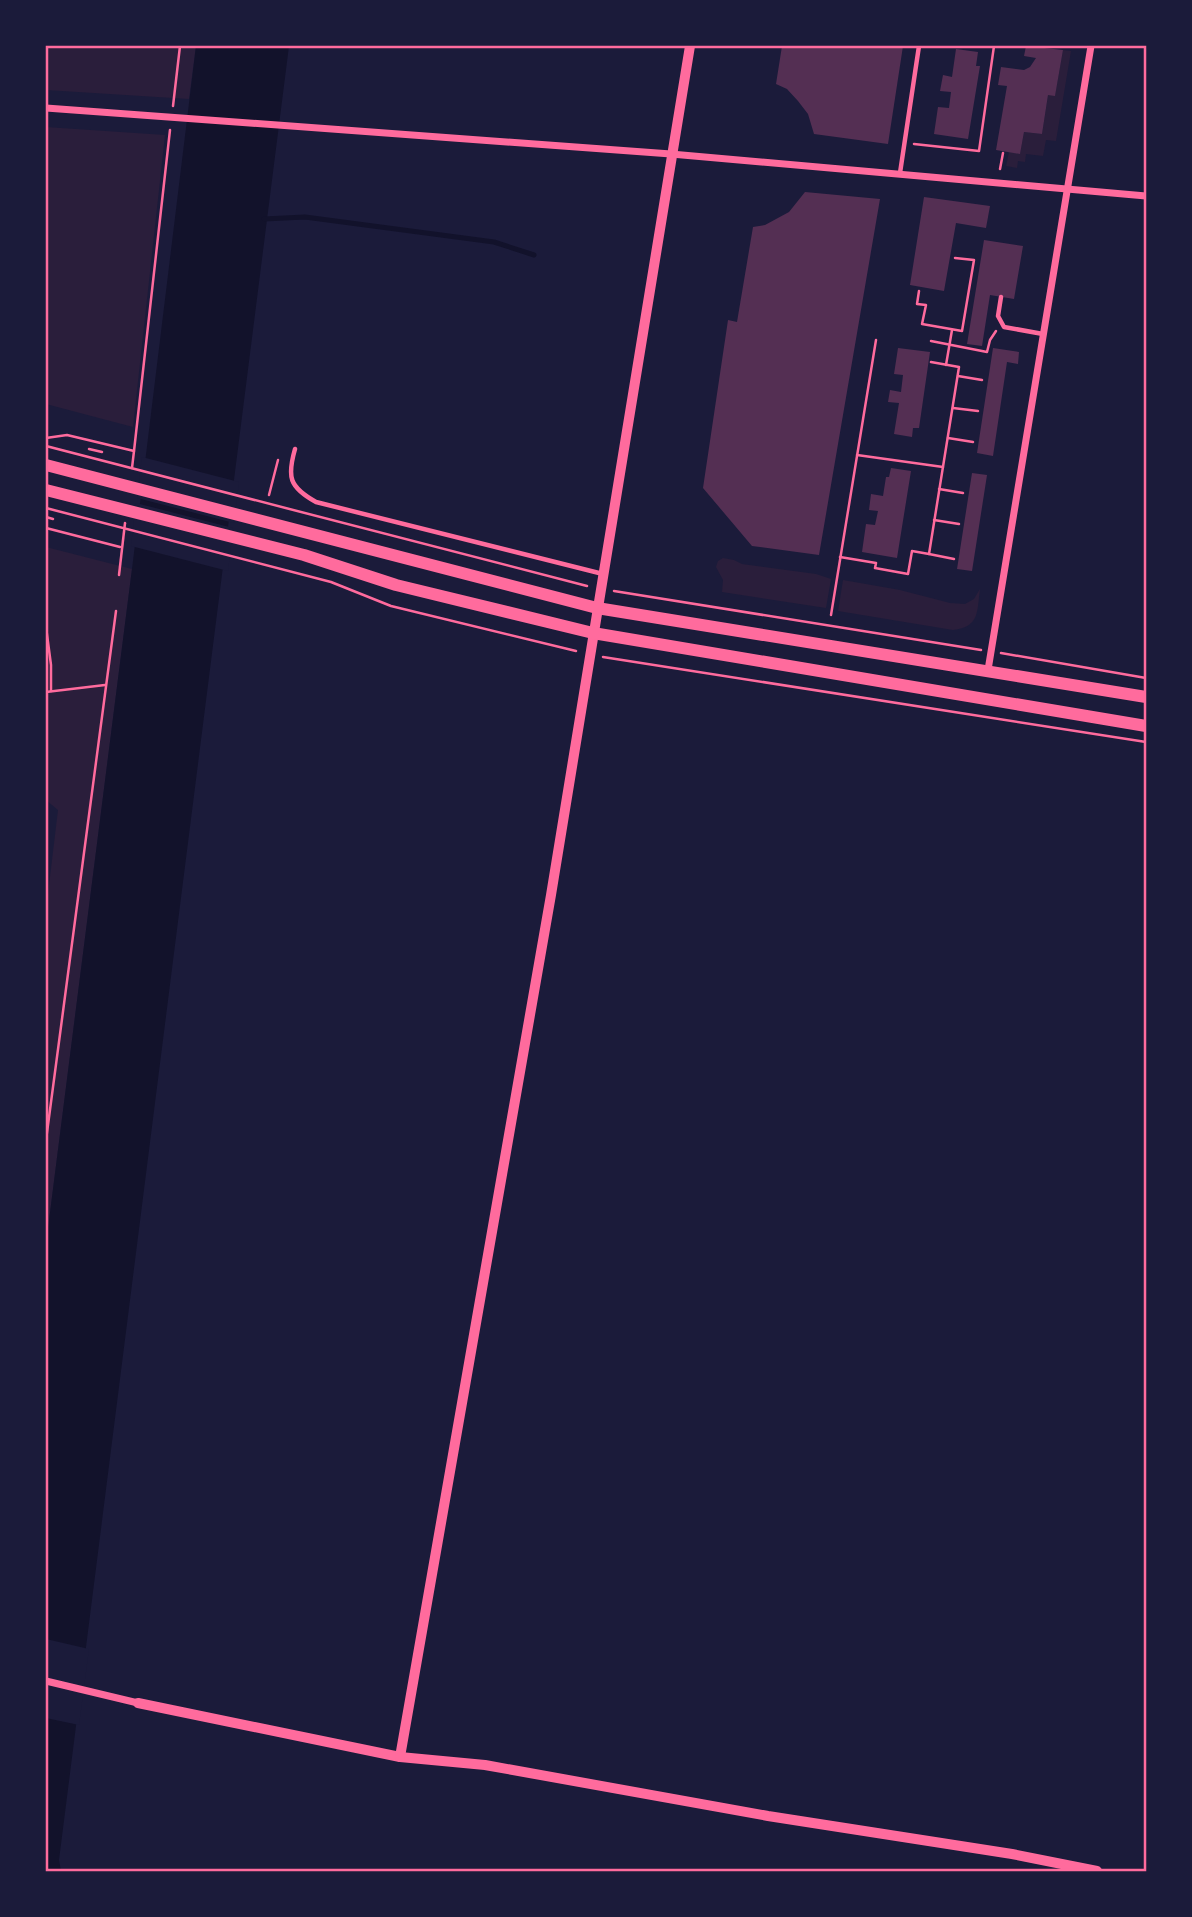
<svg xmlns="http://www.w3.org/2000/svg" width="1192" height="1917" viewBox="0 0 1192 1917" font-family="'Archivo Narrow',sans-serif">
  <style>
    .green { fill: #2a1e3b }
    .water { fill: #12122b }
    .pier { fill: #1b1b3a }
    .lines { fill: none; stroke-linecap: round; stroke-linejoin: round }
    .stream { stroke: #12122b; stroke-width: 5 }
    .building { fill: #542f53 }
    .path { stroke: #ff6b9d; stroke-width: 2.5 }
    .service { stroke: #ff6b9d; stroke-width: 4.5 }
    .minor { stroke: #ff6b9d; stroke-width: 7 }
    .tertiary { stroke: #ff6b9d; stroke-width: 10 }
    .secondary { stroke: #ff6b9d; stroke-width: 12 }
    .neatline { fill: none; stroke: #ff6b9d; stroke-width: 2.5 }
  </style>
  <rect width="100%" height="100%" fill="#1b1b3a"/>
  <!-- green -->
  <g class="green">
    <path d="M 46,46 L 196,46 L 189,99 L 46,90 Z"/>
    <path d="M 1063,50 L 1071,51 L 1056,141 L 1046,140 L 1043,156 L 1026,154 L 1025,162 L 1018,161 L 1017,168 L 1006,166 L 1009,152 L 1020,153 L 1024,132 L 1042,134 L 1048,95 L 1055,95 Z"/>
    <path d="M 46,127 L 165,135 L 133,427 L 46,404 Z"/>
    <path d="M 46,547 L 132,569 L 46,1244 L 46,910 L 58,810 L 46,800 Z"/>
    <path d="M 723,558 L 734,560 L 742,564 L 816,574 L 831,579 L 826,608 L 722,592 L 723,580 L 716,567 L 718,561 Z"/>
    <path d="M 843,580 L 900,590 L 950,603 L 965,604 L 974,599 L 980,589 C 977,611 980,627 953,630 L 838,611 Z"/>
  </g>
  <!-- water -->
  <path class="water" d="M 196,46 L 289,46 L 59,1860 L 61,1871 L 46,1871 L 46,1244 L 132,569 Z"/>
  <!-- pier -->
  <g class="pier">
    <path d="M 142,457 L 239,482 L 234,523 L 137,498 Z"/>
    <path d="M 136,503 L 233,528 L 228,571 L 131,546 Z"/>
    <path d="M 46,1639 L 89,1649 L 79,1725 L 46,1718 Z"/>
  </g>
  <g class="lines">
    <!-- stream -->
    <path class="stream" d="M 264,219 L 305,217 L 494,242 L 534,255"/>
  </g>
  <!-- building -->
  <g class="building">
    <path d="M 782,46 L 903,46 L 888,144 L 814,134 L 808,114 L 798,101 L 787,89 L 776,84 Z"/>
    <path d="M 1026,46 L 1063,50 L 1055,96 L 1048,95 L 1042,134 L 1024,132 L 1020,154 L 996,150 L 1007,86 L 998,85 L 1001,67 L 1024,70 L 1030,67 L 1036,58 L 1024,56 Z"/>
    <path d="M 956,49 L 978,52 L 976,66 L 980,66 L 968,139 L 934,134 L 938,107 L 949,108 L 951,92 L 940,91 L 943,75 L 952,77 Z"/>
    <path d="M 805,192 L 880,199 L 819,555 L 752,546 L 703,488 L 728,320 L 737,322 L 753,227 L 765,225 L 789,212 Z"/>
    <path d="M 924,197 L 990,206 L 986,228 L 956,223 L 944,291 L 910,285 Z"/>
    <path d="M 984,240 L 1023,246 L 1014,299 L 990,295 L 982,346 L 967,344 Z"/>
    <path d="M 898,348 L 930,352 L 919,428 L 913,428 L 912,437 L 894,434 L 899,403 L 888,402 L 890,390 L 901,392 L 903,375 L 894,374 Z"/>
    <path d="M 993,348 L 1019,352 L 1018,364 L 1007,362 L 993,456 L 977,453 Z"/>
    <path d="M 891,468 L 911,471 L 897,558 L 862,552 L 866,524 L 875,525 L 878,511 L 869,510 L 871,494 L 883,496 L 886,477 L 889,477 Z"/>
    <path d="M 972,473 L 987,475 L 972,571 L 957,569 Z"/>
  </g>
  <g class="lines">
    <!-- path -->
    <g class="path">
      <path d="M 173,106 L 180,46"/>
      <path d="M 914,144 L 979,151 L 994,46"/>
      <path d="M 1000,169 L 1003,153"/>
      <path d="M 919,291 L 917,304 L 926,305 L 922,324 L 962,331 L 974,260 L 955,258"/>
      <path d="M 931,341 L 987,352 L 990,340 L 996,331"/>
      <path d="M 946,365 L 952,330"/>
      <path d="M 958,376 L 982,380"/>
      <path d="M 953,408 L 978,411"/>
      <path d="M 46,438 L 67,435 L 134,451 L 170,130"/>
      <path d="M 948,438 L 973,442"/>
      <path d="M 46,446 L 587,586"/>
      <path d="M 89,449 L 102,452"/>
      <path d="M 857,455 L 943,467"/>
      <path d="M 132,468 L 134,451"/>
      <path d="M 939,489 L 963,493"/>
      <path d="M 269,495 L 278,460"/>
      <path d="M 46,508 L 331,582 L 391,606 L 576,651"/>
      <path d="M 46,517 L 53,519"/>
      <path d="M 934,520 L 959,524"/>
      <path d="M 46,528 L 120,547"/>
      <path d="M 929,554 L 954,559"/>
      <path d="M 840,557 L 876,563 L 875,568 L 908,574 L 912,551 L 929,554 L 959,367 L 931,362"/>
      <path d="M 119,575 L 125,523"/>
      <path d="M 614,591 L 981,650"/>
      <path d="M 831,615 L 876,340"/>
      <path d="M 46,627 L 51,665 L 51,691"/>
      <path d="M 1001,653 L 1146,678"/>
      <path d="M 603,657 L 1146,742"/>
      <path d="M 46,692 L 105,685"/>
      <path d="M 46,1140 L 116,611"/>
    </g>
    <!-- service -->
    <g class="service">
      <path d="M 900,173 L 919,46"/>
      <path d="M 1001,297 L 998,316 L 1004,327 L 1043,334"/>
      <path d="M 295,449 C 287,477 289,487 316,502 L 603,574"/>
    </g>
    <!-- minor -->
    <g class="minor">
      <path d="M 46,108 L 671,154 L 1146,196"/>
      <path d="M 988,670 L 1091,46"/>
      <path d="M 46,1681 L 138,1703"/>
    </g>
    <!-- tertiary -->
    <g class="tertiary">
      <path d="M 138,1703 L 400,1757 L 485,1765 L 768,1816 L 1012,1854 L 1097,1871"/>
      <path d="M 400,1757 L 551,895 L 690,46"/>
    </g>
    <!-- secondary -->
    <g class="secondary">
      <path d="M 46,465 L 597,608 L 1146,697"/>
      <path d="M 46,490 L 304,555 L 396,585 L 593,633 L 1146,726"/>
    </g>
  </g>
  <!-- border -->
  <rect width="1192" height="1917" fill="none" stroke="#1b1b3a" stroke-width="94"/>
  <rect x="47" y="47" width="1098" height="1823" class="neatline"/>
</svg>
